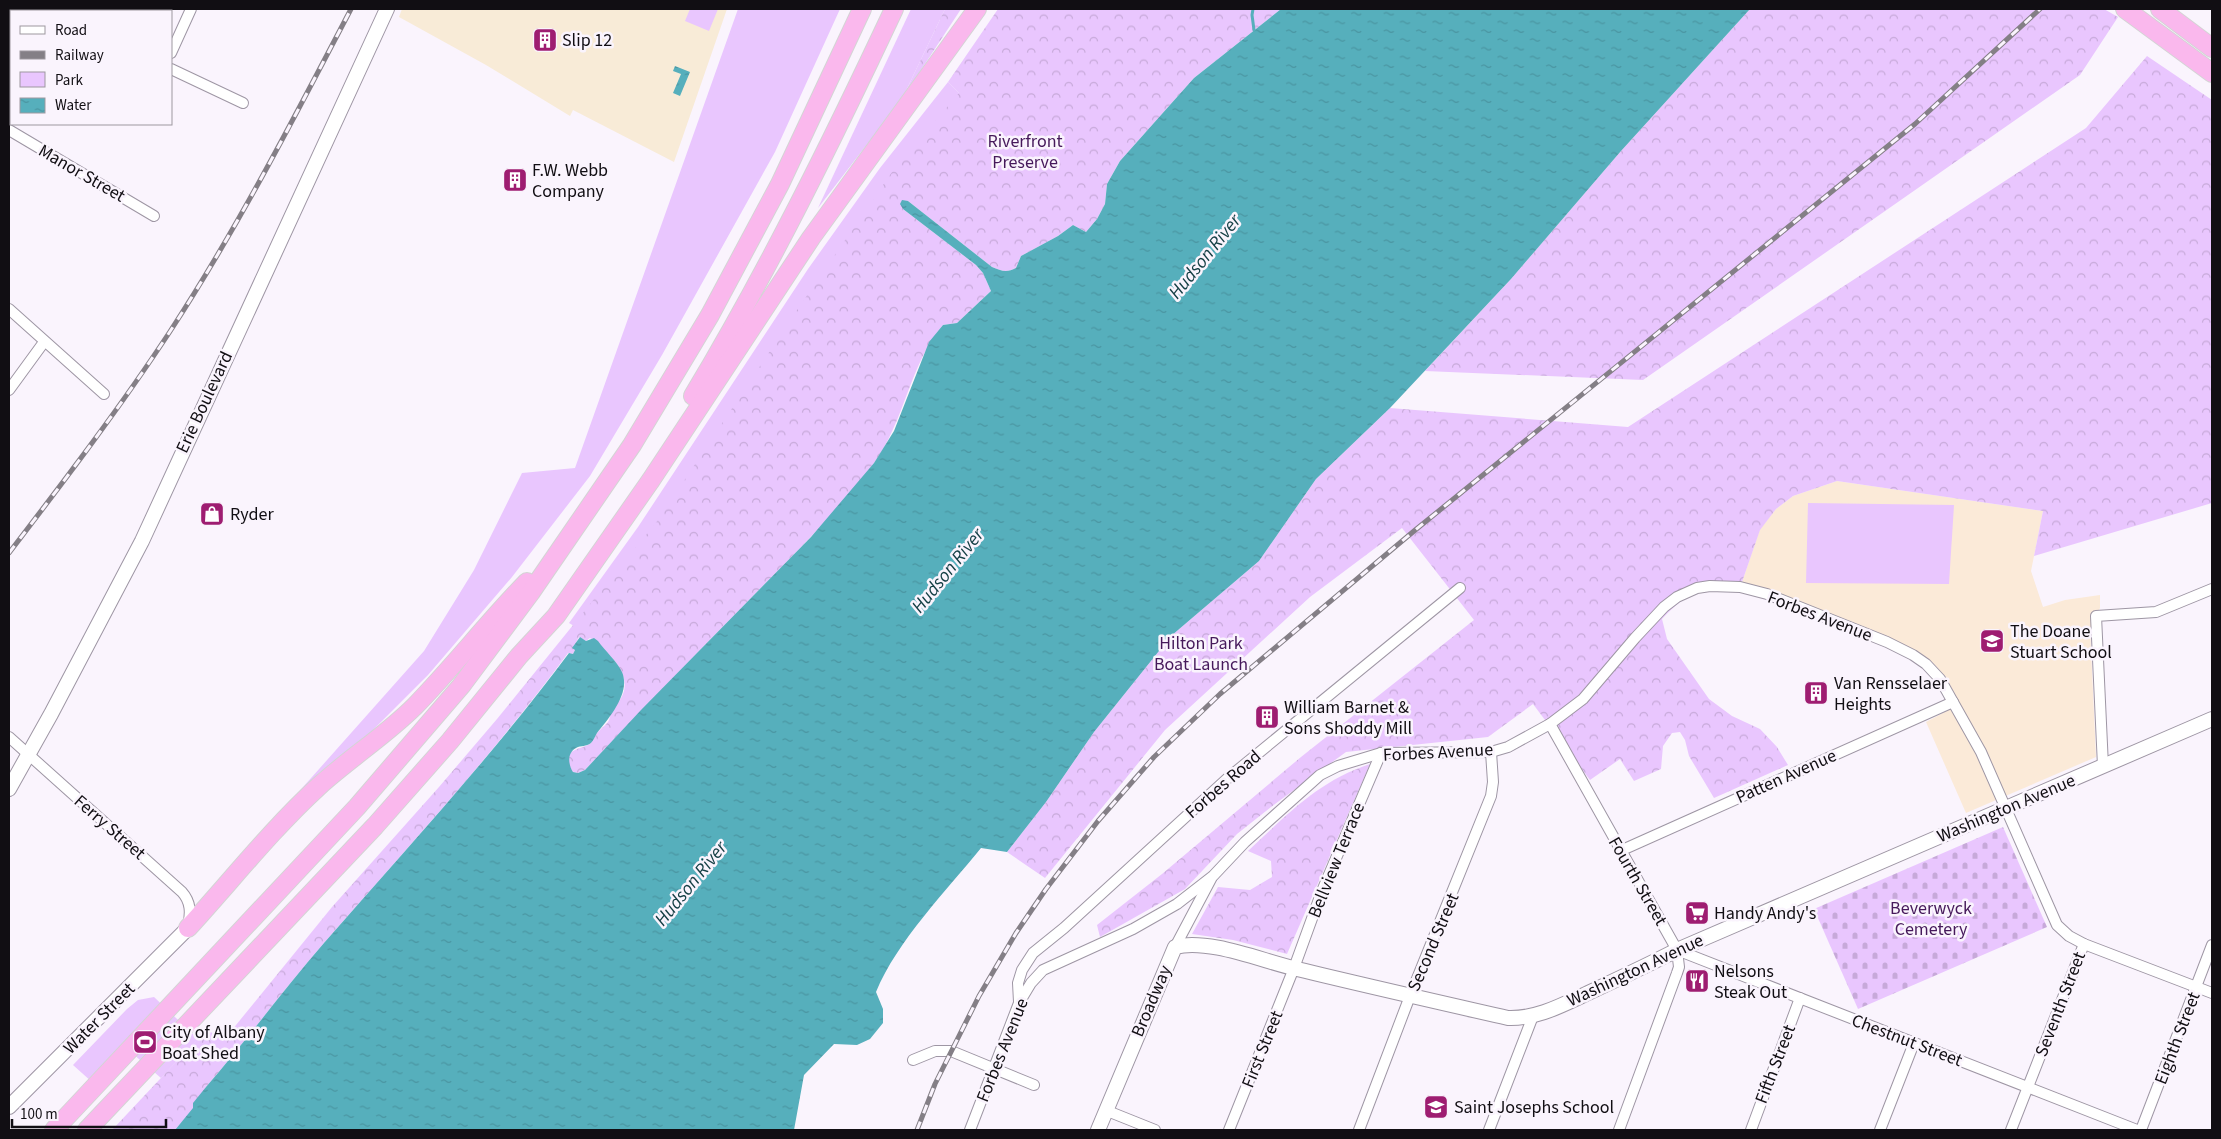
<svg xmlns="http://www.w3.org/2000/svg" width="2221" height="1139" viewBox="0 0 2221 1139" font-family="'Source Sans 3',sans-serif">
  <style>
    .commercial { fill: #f8ebd7 }
    .education { fill: #fbead8 }
    .green { fill: #e9c6fe }
    .forest { fill: url(#forest-crowns) }
    .cemetery { fill: url(#cemetery-stones) }
    .water { fill: url(#water-ripples) }
    .lines { fill: none; stroke-linecap: round; stroke-linejoin: round }
    .stream { stroke: #56afbc; stroke-width: 3 }
    .street-casing { stroke: #9e96a4; stroke-width: 12 }
    .secondary-casing { stroke: #9e96a4; stroke-width: 16 }
    .highway-casing { stroke: #d4d4d5; stroke-width: 20 }
    .street { stroke: #fff; stroke-width: 10 }
    .secondary { stroke: #fff; stroke-width: 14 }
    .highway { stroke: #fab8ed; stroke-width: 18 }
    .rail-casing { stroke: #847f86; stroke-width: 5 }
    .rail { stroke: #faf4fd; stroke-width: 3; stroke-dasharray: 9; stroke-linecap: butt }
    .labels { text-anchor: middle; stroke-width: 5; stroke-linejoin: round; paint-order: stroke }
    .poi-label { font-size: 18px; fill: #110e13; stroke: #faf4fd; text-anchor: start }
    .park-label { font-size: 18px; fill: #46195b; stroke: #faf4fd }
    .street-label { font-size: 18px; fill: #110e13; stroke: #faf4fd }
    .water-label { font-size: 19px; font-style: italic; fill: #164046; stroke: #faf4fd }
  </style>
  <defs>
    <pattern id="forest-crowns" width="20" height="18" patternUnits="userSpaceOnUse" patternTransform="scale(1.25)"><rect width="20" height="18" fill="#e9c6fe"/><path d="M2 6a3 3 0 1 1 6 0M12 15a3 3 0 1 1 6 0" fill="none" stroke="#c7a9d9"/></pattern>
    <pattern id="cemetery-stones" width="16" height="16" patternUnits="userSpaceOnUse" patternTransform="scale(1.25)"><rect width="16" height="16" fill="#e9c6fe"/><path d="M2 7V4a2 2 0 0 1 4 0v3zM10 15v-3a2 2 0 0 1 4 0v3z" fill="#c7a9d9"/></pattern>
    <pattern id="water-ripples" width="26" height="14" patternUnits="userSpaceOnUse" patternTransform="scale(1.25)"><rect width="26" height="14" fill="#56afbc"/><path d="M2 4q2-2 4 0t4 0M15 11q2-2 4 0t4 0" fill="none" stroke="#4a95a1"/></pattern>
  </defs>
  <rect width="100%" height="100%" fill="#faf4fd"/>
  <!-- commercial -->
  <path class="commercial" d="M 402,9 L 727,9 L 674,162 L 573,110 L 570,116 L 486,65 L 399,17 Z"/>
  <!-- education -->
  <path class="education" d="M 1837,481 L 2043,511 L 2031,571 L 2043,607 L 2065,600 L 2100,595 L 2100,608 L 2090,628 L 2096,757 L 1966,813 L 1926,722 L 1960,704 L 1946,677 L 1932,662 L 1916,651 L 1872,630 L 1767,589 L 1742,582 L 1760,529 L 1776,509 L 1793,496 Z"/>
  <!-- green -->
  <g class="green">
    <path d="M 690,9 L 718,9 L 709,31 L 685,21 Z"/>
    <path d="M 738,9 L 840,9 L 775,152 L 662,355 L 590,476 L 512,577 L 428,675 L 370,733 L 319,773 L 207,895 L 424,651 L 474,570 L 522,473 L 575,468 Z"/>
    <path d="M 911,9 L 945,9 L 902,99 L 818,208 Z"/>
    <path d="M 948,82 L 963,97 L 688,486 L 574,626 L 569,623 L 638,527 L 808,269 L 880,168 Z"/>
    <path d="M 1808,503 L 1954,505 L 1949,584 L 1806,583 Z"/>
    <path d="M 154,997 L 198,1039 L 161,1078 L 125,1047 L 92,1082 L 73,1065 L 127,1009 L 138,1000 Z"/>
  </g>
  <!-- forest -->
  <g class="forest">
    <path d="M 945,9 L 961,9 L 902,99 Z"/>
    <path d="M 998,9 L 1281,9 L 1194,78 L 1120,161 L 1107,184 L 1105,204 L 1097,219 L 1086,232 L 1073,225 L 1058,236 L 1021,256 L 1016,268 C 1007,273 1001,271 992,267 L 908,201 L 903,209 L 976,265 L 983,273 L 991,291 L 957,323 L 943,325 C 909,365 905,421 874,463 C 838,512 793,555 751,598 C 695,655 639,712 585,770 L 578,773 L 573,772 C 557,748 583,750 591,743 C 593,740 595,736 597,733 C 600,729 605,726 608,722 C 610,719 610,714 612,711 C 616,704 622,699 624,691 C 629,669 605,650 590,638 L 586,641 L 579,637 L 573,648 L 575,650 L 573,654 L 568,653 C 493,755 407,848 324,943 C 283,990 247,1040 206,1087 L 194,1108 L 175,1130 L 112,1130 L 207,1029 L 223,1041 L 332,907 L 439,787 L 497,719 L 658,520 L 801,304 L 892,172 L 959,93 L 948,82 Z"/>
    <path d="M 1750,9 L 2104,9 L 2118,17 L 2080,75 L 1643,380 L 1425,371 L 1511,279 L 1621,151 Z"/>
    <path d="M 2147,56 L 2212,100 L 2212,503 L 2034,556 L 2043,511 L 1837,481 L 1793,496 L 1776,509 L 1760,530 L 1742,582 C 1705,586 1688,591 1662,619 L 1667,639 L 1709,699 L 1732,716 L 1760,729 L 1777,747 L 1788,765 L 1714,798 L 1689,756 L 1685,740 L 1680,732 L 1672,733 L 1663,746 L 1661,769 L 1634,781 L 1620,759 L 1590,780 L 1533,704 L 1488,737 L 1346,752 L 1275,804 L 1237,834 L 1185,889 L 1100,937 L 1097,925 L 1162,874 L 1301,757 L 1474,620 L 1402,528 L 1310,597 L 1165,730 L 1045,878 L 1007,852 L 1046,802 L 1094,732 L 1171,636 L 1259,561 L 1316,479 L 1390,408 L 1628,427 L 2086,128 Z"/>
    <path d="M 1370,764 L 1287,954 L 1233,940 L 1192,934 L 1218,887 L 1250,890 L 1272,877 L 1271,861 L 1248,851 C 1287,815 1318,781 1370,764 Z"/>
  </g>
  <!-- cemetery -->
  <path class="cemetery" d="M 2003,827 L 2047,927 L 1858,1009 L 1814,909 Z"/>
  <!-- water -->
  <g class="water">
    <path d="M 1281,9 L 1750,9 L 1621,151 L 1511,279 L 1390,408 L 1316,479 L 1259,561 L 1171,636 L 1094,732 L 1046,802 L 1007,852 L 981,848 C 947,890 897,941 876,992 L 883,1009 L 883,1023 L 870,1039 L 857,1045 L 834,1044 L 804,1075 L 794,1130 L 175,1130 L 193,1108 L 193,1103 L 206,1087 C 247,1040 283,990 324,943 C 407,848 493,755 569,653 L 573,654 L 575,650 L 572,648 L 580,637 L 586,641 L 594,638 L 598,641 C 605,651 617,661 622,672 C 631,693 609,718 597,733 C 595,736 594,740 591,743 C 586,747 581,745 576,748 C 567,753 568,764 573,772 L 578,773 L 585,770 L 641,710 L 811,537 L 874,463 L 894,431 L 929,342 L 943,325 L 957,323 L 991,291 L 983,273 L 976,265 L 903,209 L 900,204 L 902,200 L 908,201 L 992,267 C 1001,271 1007,273 1016,268 L 1021,256 L 1058,236 L 1073,225 L 1086,232 L 1097,219 L 1105,204 L 1107,184 L 1120,161 L 1194,78 Z"/>
    <path d="M 675,66 L 690,72 L 680,96 L 673,93 L 681,74 L 673,71 Z"/>
  </g>
  <g class="lines">
    <!-- stream -->
    <path class="stream" d="M 1253,9 L 1252,15 L 1254,30"/>
    <defs>
      <g id="street">
        <path d="M 43,9 L 48,11"/>
        <path d="M 171,53 L 191,9"/>
        <path d="M 171,69 L 243,103"/>
        <path d="M 9,130 L 154,216"/>
        <path d="M 9,309 L 104,394"/>
        <path d="M 9,390 L 44,342"/>
        <path d="M 1550,724 L 1677,950 L 1679,967 L 1677,973 L 1619,1130"/>
        <path d="M 9,737 L 182,892 C 191,902 191,913 188,926"/>
        <path d="M 2103,766 L 2096,616 L 2156,612 L 2212,589"/>
        <path d="M 1620,851 L 1953,702"/>
        <path d="M 1175,947 L 1211,879"/>
        <path d="M 1677,950 L 2137,1130"/>
        <path d="M 1019,1002 L 1018,983 L 1022,970 L 1033,953 L 1064,928 L 1228,778 L 1460,588"/>
        <path d="M 913,1060 L 935,1051 L 951,1051 L 1034,1085"/>
        <path d="M 1105,1110 L 1155,1130"/>
        <path d="M 970,1130 L 1019,1003 L 1031,983 L 1043,970 L 1133,929 L 1177,904 L 1213,876 L 1245,842 L 1320,775 L 1338,766 L 1381,753 L 1491,752 L 1508,747 L 1550,724 L 1583,699 L 1635,638 L 1664,607 L 1677,597 L 1697,588 L 1710,586 L 1740,587 L 1767,594 L 1887,642 L 1913,655 L 1926,664 L 1940,679 L 1981,752 L 2057,925 L 2069,936 L 2084,944 L 2212,993"/>
        <path d="M 1229,1130 L 1294,968 L 1322,891 L 1381,753"/>
        <path d="M 1359,1130 L 1410,996 L 1491,796 L 1493,782 L 1491,752"/>
        <path d="M 1489,1130 L 1533,1016"/>
        <path d="M 1751,1130 L 1800,998"/>
        <path d="M 1880,1130 L 1914,1043"/>
        <path d="M 2011,1130 L 2084,944"/>
        <path d="M 2141,1130 L 2212,945"/>
      </g>
      <g id="secondary">
        <path d="M 9,789 L 51,714 L 142,541 L 387,9"/>
        <path d="M 9,1107 L 188,928"/>
        <path d="M 1098,1130 L 1175,947 C 1208,938 1262,961 1297,969 C 1367,986 1438,1002 1508,1018 C 1537,1019 1562,1005 1588,993 C 1618,979 1648,965 1677,950 L 2212,719"/>
      </g>
      <g id="highway">
        <path d="M 2125,9 L 2212,73"/>
        <path d="M 2160,9 L 2212,48"/>
        <path d="M 693,396 C 768,271 832,141 894,9"/>
        <path d="M 188,928 C 231,881 272,829 319,786 C 350,758 386,735 415,706 C 454,666 488,622 527,582"/>
        <path d="M 54,1130 L 357,807 L 461,686 L 531,592 L 632,445 L 710,315 L 780,184 L 862,9"/>
        <path d="M 87,1130 L 375,826 L 450,741 L 519,656 L 556,616 L 651,480 L 811,238 L 977,9"/>
      </g>
    </defs>
    <!-- street casing -->
    <use href="#street" class="street-casing"/>
    <!-- secondary casing -->
    <use href="#secondary" class="secondary-casing"/>
    <!-- highway casing -->
    <use href="#highway" class="highway-casing"/>
    <!-- street -->
    <use href="#street" class="street"/>
    <!-- secondary -->
    <use href="#secondary" class="secondary"/>
    <!-- highway -->
    <use href="#highway" class="highway"/>
    <defs>
      <g id="rail">
        <path d="M 9,553 C 64,481 119,409 169,333 C 237,229 294,118 351,9"/>
        <path d="M 917,1130 L 935,1084 L 979,996 L 1016,933 L 1046,889 L 1098,821 L 1154,757 L 1220,694 L 1414,531 L 1915,124 L 2040,9"/>
      </g>
    </defs>
    <!-- rail casing -->
    <use href="#rail" class="rail-casing"/>
    <!-- rail -->
    <use href="#rail" class="rail"/>
  </g>
  <!-- icons -->
  <defs>
    <symbol id="building-square" viewBox="-11 -11 22 22"><rect x="-9" y="-9" width="18" height="18" rx="4" fill="#9e1d71" stroke="#faf4fd"/><path d="M-4-6H4V6H1V3H-1V6H-4ZM-2.5-4.3h1.7v1.8h-1.7ZM.8-4.3h1.7v1.8H.8ZM-2.5-1h1.7V.8h-1.7ZM.8-1h1.7V.8H.8Z" fill="#fff"/></symbol>
    <symbol id="shop-square" viewBox="-11 -11 22 22"><rect x="-9" y="-9" width="18" height="18" rx="4" fill="#9e1d71" stroke="#faf4fd"/><path d="M-5-2.5h2.3a2.7 3.5 0 0 1 5.4 0H5L5.5 6h-11ZM-1.5-2.5h3a1.5 2.3 0 0 0-3 0Z" fill="#fff"/></symbol>
    <symbol id="school-square" viewBox="-11 -11 22 22"><rect x="-9" y="-9" width="18" height="18" rx="4" fill="#9e1d71" stroke="#faf4fd"/><path d="M0-5L7-2L0 1L-7-2ZM-4 1L0 2.5L4 1V4Q0 6-4 4Z" fill="#fff"/></symbol>
    <symbol id="supermarket-square" viewBox="-11 -11 22 22"><rect x="-9" y="-9" width="18" height="18" rx="4" fill="#9e1d71" stroke="#faf4fd"/><path d="M-6-5.5h2.5l.6 2H6L4.5 2H-2.5L-4.4-4H-6ZM-1.5 3.2a1.3 1.3 0 1 0 .1 0ZM3 3.2a1.3 1.3 0 1 0 .1 0Z" fill="#fff"/></symbol>
    <symbol id="restaurant-square" viewBox="-11 -11 22 22"><rect x="-9" y="-9" width="18" height="18" rx="4" fill="#9e1d71" stroke="#faf4fd"/><path d="M-5-6h1v4h1v-4h1v4h1v-4h1v5L-1.5 .5V6h-2V.5L-5-1ZM5-6V6H3V1.5H1.5Q1.5-4 5-6Z" fill="#fff"/></symbol>
    <symbol id="stadium-square" viewBox="-11 -11 22 22"><rect x="-9" y="-9" width="18" height="18" rx="4" fill="#9e1d71" stroke="#faf4fd"/><path d="M0-5a6.5 5 0 1 0 0 10a6.5 5 0 1 0 0-10ZM-3.5-1.8h7v3.6h-7Z" fill="#fff"/></symbol>
  </defs>
  <g fill-rule="evenodd">
    <use href="#building-square" x="531" y="26" width="28" height="28"/>
    <use href="#building-square" x="501" y="166" width="28" height="28"/>
    <use href="#shop-square" x="198" y="500" width="28" height="28"/>
    <use href="#school-square" x="1978" y="627" width="28" height="28"/>
    <use href="#building-square" x="1802" y="679" width="28" height="28"/>
    <use href="#building-square" x="1253" y="703" width="28" height="28"/>
    <use href="#supermarket-square" x="1683" y="899" width="28" height="28"/>
    <use href="#restaurant-square" x="1683" y="967" width="28" height="28"/>
    <use href="#stadium-square" x="131" y="1028" width="28" height="28"/>
    <use href="#school-square" x="1422" y="1093" width="28" height="28"/>
  </g>
  <g class="labels">
    <!-- poi labels -->
    <g class="poi-label">
      <text x="562" y="46">Slip 12</text>
      <text x="532" y="176">F.W. Webb<tspan x="532" dy="21">Company</tspan></text>
      <text x="230" y="520">Ryder</text>
      <text x="2010" y="637">The Doane<tspan x="2010" dy="21">Stuart School</tspan></text>
      <text x="1834" y="689">Van Rensselaer<tspan x="1834" dy="21">Heights</tspan></text>
      <text x="1284" y="713">William Barnet &amp;<tspan x="1284" dy="21">Sons Shoddy Mill</tspan></text>
      <text x="1714" y="919">Handy Andy's</text>
      <text x="1714" y="977">Nelsons<tspan x="1714" dy="21">Steak Out</tspan></text>
      <text x="162" y="1038">City of Albany<tspan x="162" dy="21">Boat Shed</tspan></text>
      <text x="1454" y="1113">Saint Josephs School</text>
    </g>
    <!-- park labels -->
    <g class="park-label">
      <text x="1025" y="147">Riverfront<tspan x="1025" dy="21">Preserve</tspan></text>
      <text x="1201" y="649">Hilton Park<tspan x="1201" dy="21">Boat Launch</tspan></text>
      <text x="1931" y="914">Beverwyck<tspan x="1931" dy="21">Cemetery</tspan></text>
    </g>
    <!-- street labels -->
    <g class="street-label">
      <text transform="translate(82 173) rotate(30)" y="6">Manor Street</text>
      <text transform="translate(204 402) rotate(-65)" y="6">Erie Boulevard</text>
      <text transform="translate(1820 616) rotate(21)" y="6">Forbes Avenue</text>
      <text transform="translate(1438 752) rotate(-3)" y="6">Forbes Avenue</text>
      <text transform="translate(1786 776) rotate(-24)" y="6">Patten Avenue</text>
      <text transform="translate(1223 784) rotate(-41)" y="6">Forbes Road</text>
      <text transform="translate(2006 808) rotate(-23)" y="6">Washington Avenue</text>
      <text transform="translate(110 827) rotate(41)" y="6">Ferry Street</text>
      <text transform="translate(1336 860) rotate(-68)" y="6">Bellview Terrace</text>
      <text transform="translate(1638 881) rotate(60)" y="6">Fourth Street</text>
      <text transform="translate(1433 942) rotate(-67)" y="6">Second Street</text>
      <text transform="translate(1635 970) rotate(-25)" y="6">Washington Avenue</text>
      <text transform="translate(1151 1001) rotate(-67)" y="6">Broadway</text>
      <text transform="translate(2060 1004) rotate(-69)" y="6">Seventh Street</text>
      <text transform="translate(99 1018) rotate(-45)" y="6">Water Street</text>
      <text transform="translate(2177 1038) rotate(-69)" y="6">Eighth Street</text>
      <text transform="translate(1907 1040) rotate(21)" y="6">Chestnut Street</text>
      <text transform="translate(1262 1049) rotate(-68)" y="6">First Street</text>
      <text transform="translate(1002 1050) rotate(-68)" y="6">Forbes Avenue</text>
      <text transform="translate(1775 1064) rotate(-69)" y="6">Fifth Street</text>
    </g>
    <!-- water labels -->
    <g class="water-label">
      <text transform="translate(1204 256) rotate(-51)" y="7">Hudson River</text>
      <text transform="translate(947 570) rotate(-51)" y="7">Hudson River</text>
      <text transform="translate(690 883) rotate(-51)" y="7">Hudson River</text>
    </g>
  </g>
  <!-- border -->
  <rect width="2221" height="1139" fill="none" stroke="#110e13" stroke-width="20"/>
  <!-- legend -->
  <rect x="10" y="10" width="162" height="115" fill="#faf4fd" stroke="#9d989f"/>
  <rect x="20" y="26" width="25" height="8" fill="#ffffff" stroke="#9d989f"/>
  <text x="55" y="35" font-size="15" fill="#110e13">Road</text>
  <rect x="20" y="51" width="25" height="8" fill="#847f86" stroke="#9d989f"/>
  <text x="55" y="60" font-size="15" fill="#110e13">Railway</text>
  <rect x="20" y="72" width="25" height="15" fill="#e9c6fe" stroke="#9d989f"/>
  <text x="55" y="85" font-size="15" fill="#110e13">Park</text>
  <rect x="20" y="98" width="25" height="15" fill="url(#water-ripples)" stroke="#9d989f"/>
  <text x="55" y="110" font-size="15" fill="#110e13">Water</text>
  <!-- scale -->
  <path d="M12 1119v8h154v-8" fill="none" stroke="#110e13" stroke-width="2.5"/>
  <text x="20" y="1119" font-size="15" fill="#110e13" stroke="#faf4fd" stroke-width="4" paint-order="stroke">100 m</text>
</svg>
